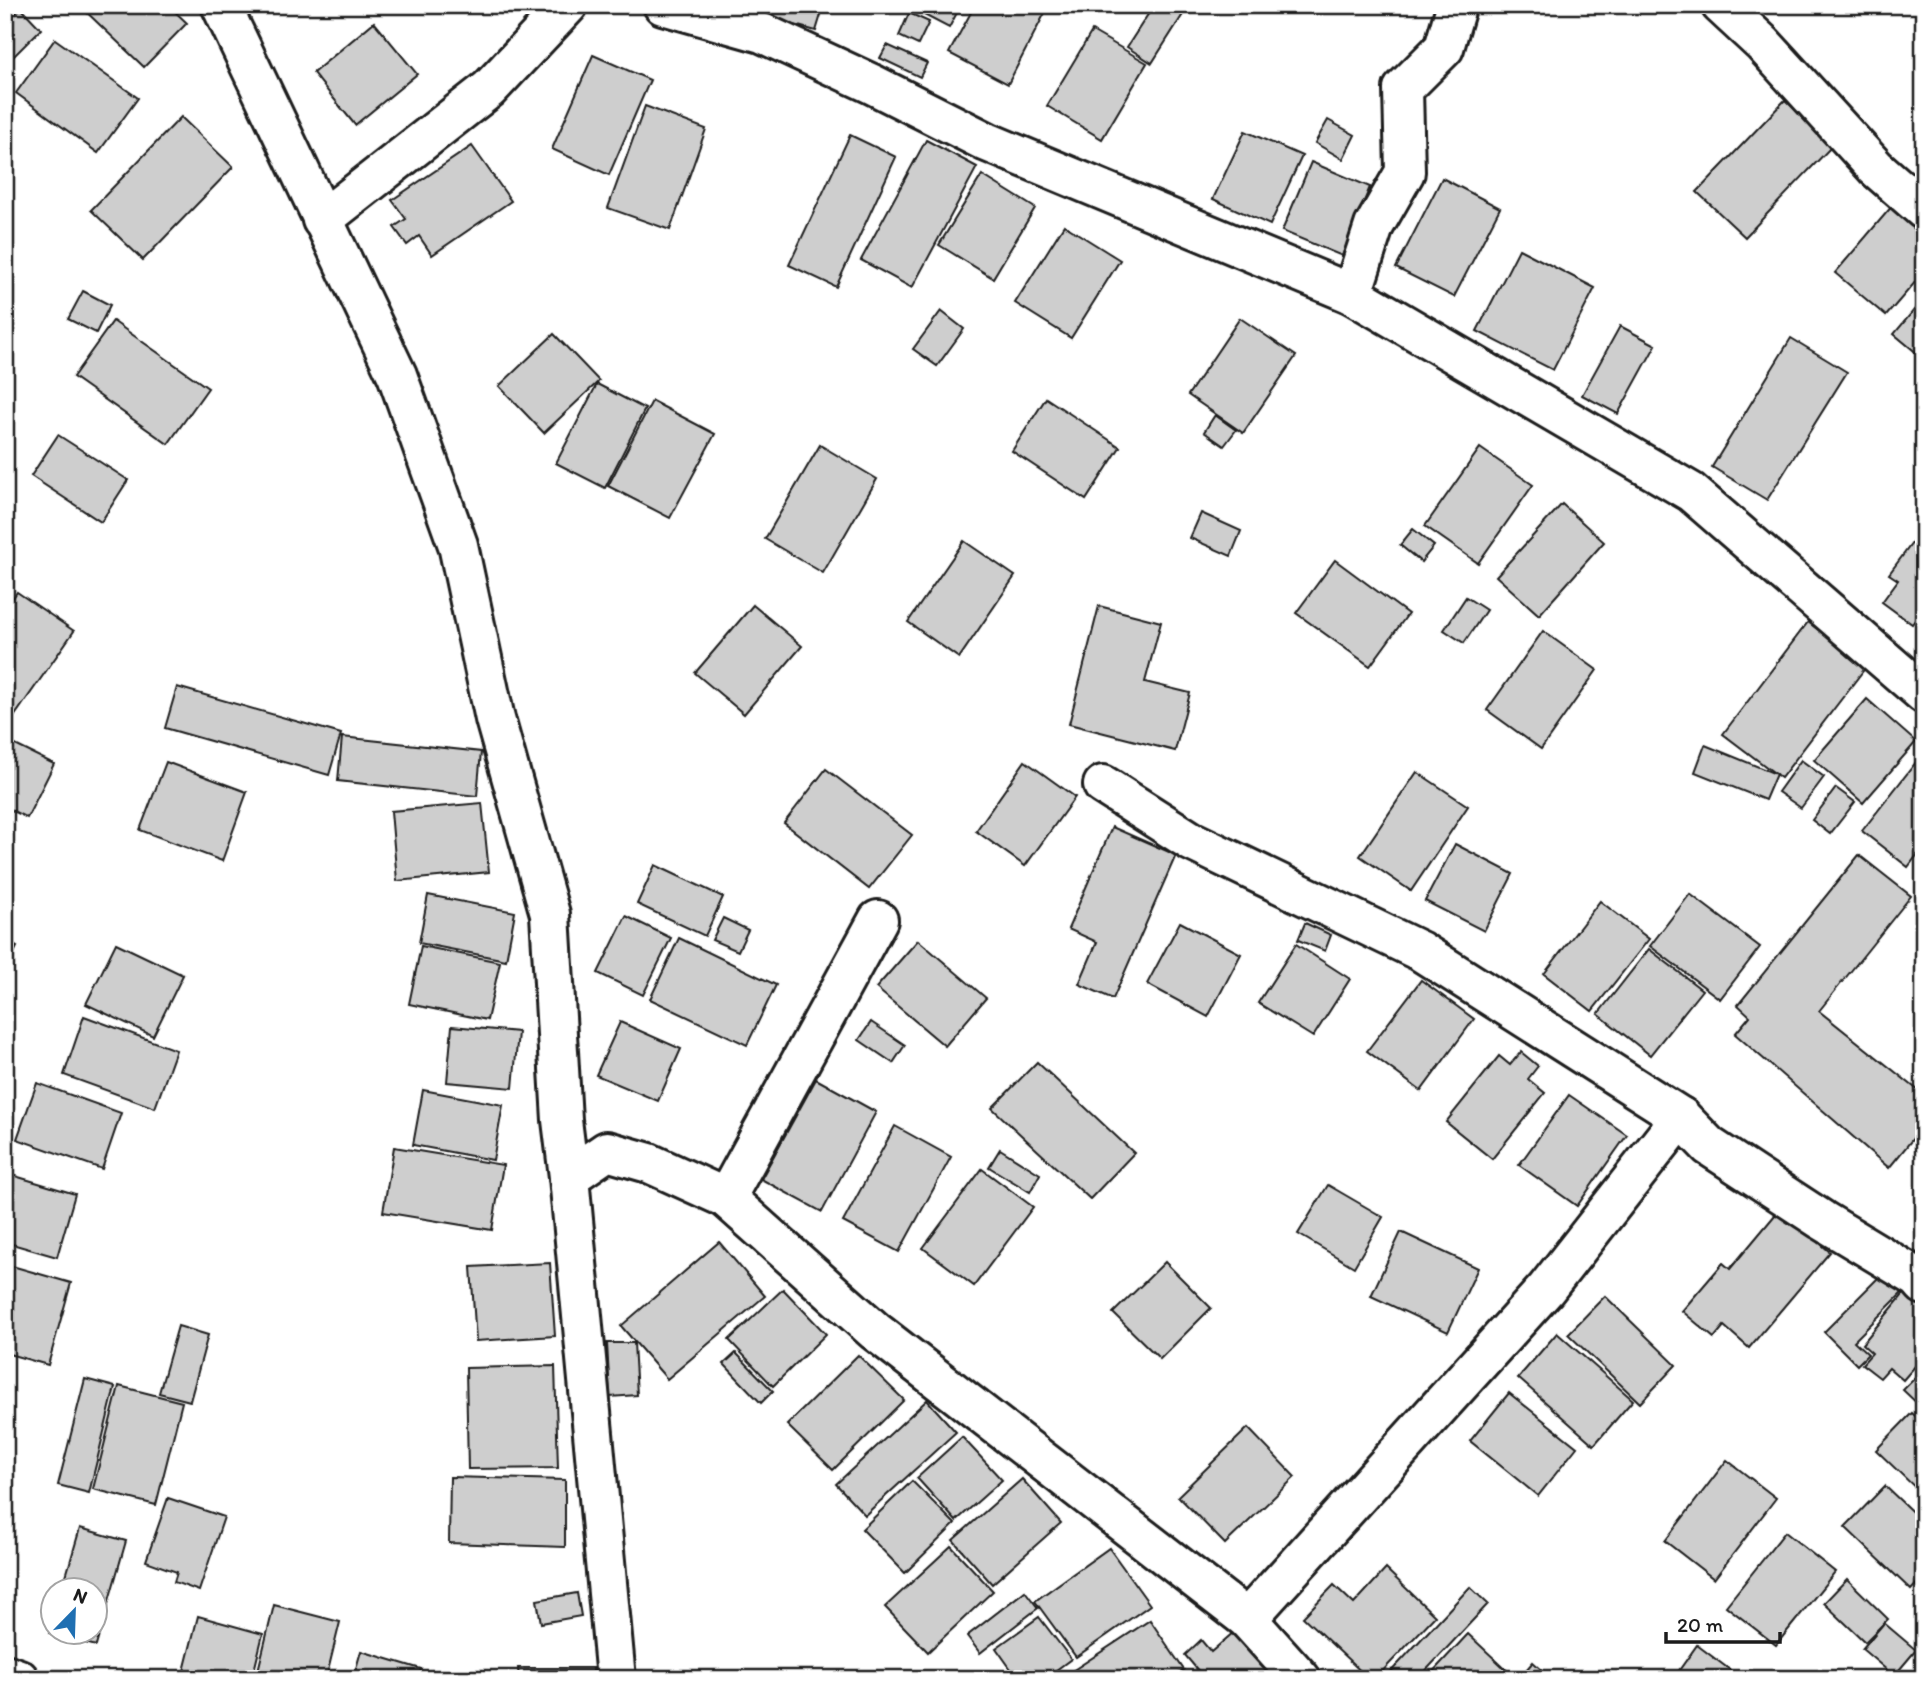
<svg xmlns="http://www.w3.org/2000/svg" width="1929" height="1684" viewBox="0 0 1929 1684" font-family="Itim,sans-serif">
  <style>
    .building { fill: #cecece; stroke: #1c1c1c; stroke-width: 2 }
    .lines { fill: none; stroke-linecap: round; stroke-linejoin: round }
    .minor-casing { stroke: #1c1c1c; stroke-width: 44 }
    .minor { stroke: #fff; stroke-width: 38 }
  </style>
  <rect width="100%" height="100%" fill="#fff"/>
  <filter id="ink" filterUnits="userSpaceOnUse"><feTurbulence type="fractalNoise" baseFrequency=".0143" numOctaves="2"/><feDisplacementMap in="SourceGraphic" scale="14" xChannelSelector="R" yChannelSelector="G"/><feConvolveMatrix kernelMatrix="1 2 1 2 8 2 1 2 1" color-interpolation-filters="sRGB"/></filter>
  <g filter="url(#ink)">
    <!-- building -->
    <g class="building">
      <path d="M 79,5 L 168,5 L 187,23 L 144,67 Z"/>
      <path d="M 731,5 L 824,5 L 816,31 L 731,7 Z"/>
      <path d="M 905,5 L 961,5 L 949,28 Z"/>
      <path d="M 975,5 L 1049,5 L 1008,84 L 949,53 Z"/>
      <path d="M 1154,5 L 1189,5 L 1152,63 L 1127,47 Z"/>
      <path d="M 21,8 L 41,29 L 7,63 L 5,24 Z"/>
      <path d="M 909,13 L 929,22 L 918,45 L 899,36 Z"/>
      <path d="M 374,22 L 417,74 L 355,125 L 313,73 Z"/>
      <path d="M 1092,31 L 1147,63 L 1102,139 L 1047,106 Z"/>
      <path d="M 55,39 L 138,98 L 98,153 L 16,93 Z"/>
      <path d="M 887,45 L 927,63 L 920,77 L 880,58 Z"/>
      <path d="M 593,55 L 650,80 L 609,175 L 552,149 Z"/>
      <path d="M 1785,100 L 1833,145 L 1745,237 L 1697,192 Z"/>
      <path d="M 645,106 L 706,129 L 670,230 L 608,208 Z"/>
      <path d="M 181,117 L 233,167 L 143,260 L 91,210 Z"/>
      <path d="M 1328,120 L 1355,135 L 1343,159 L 1315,143 Z"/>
      <path d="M 1245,131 L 1302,156 L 1270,225 L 1213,199 Z"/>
      <path d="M 850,135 L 896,157 L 836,287 L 789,265 Z"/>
      <path d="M 926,140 L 977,167 L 912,288 L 861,260 Z"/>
      <path d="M 472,146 L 511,201 L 432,255 L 419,236 L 407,245 L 394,227 L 406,219 L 392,200 Z"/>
      <path d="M 1311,162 L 1370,187 L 1342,256 L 1282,231 Z"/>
      <path d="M 982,175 L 1035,208 L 993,278 L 939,245 Z"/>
      <path d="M 1442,178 L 1500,208 L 1454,297 L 1396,268 Z"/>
      <path d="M 1893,205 L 1924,231 L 1924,272 L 1886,316 L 1835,273 Z"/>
      <path d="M 1064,225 L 1120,260 L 1071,338 L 1015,303 Z"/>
      <path d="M 1519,249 L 1595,288 L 1553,370 L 1477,331 Z"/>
      <path d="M 83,291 L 110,305 L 96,333 L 68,319 Z"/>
      <path d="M 1924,298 L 1924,359 L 1894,334 Z"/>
      <path d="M 941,311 L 964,329 L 937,366 L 913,349 Z"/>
      <path d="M 1240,318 L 1296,356 L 1243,433 L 1188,395 Z"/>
      <path d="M 113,321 L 208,388 L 168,444 L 73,377 Z"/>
      <path d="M 1620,326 L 1656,345 L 1618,414 L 1582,395 Z"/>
      <path d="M 554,334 L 599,381 L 544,433 L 499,386 Z"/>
      <path d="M 1791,338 L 1847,372 L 1767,500 L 1712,467 Z"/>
      <path d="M 597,384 L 645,409 L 605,488 L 556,463 Z"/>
      <path d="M 1046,398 L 1120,447 L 1086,500 L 1012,451 Z"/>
      <path d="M 652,401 L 715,434 L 670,518 L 608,486 Z"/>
      <path d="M 1215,415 L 1236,430 L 1224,446 L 1204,432 Z"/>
      <path d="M 58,435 L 128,480 L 101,522 L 31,476 Z"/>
      <path d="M 820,445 L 877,479 L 823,573 L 765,539 Z"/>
      <path d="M 1480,448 L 1533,485 L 1478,563 L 1425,526 Z"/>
      <path d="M 1562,504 L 1604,542 L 1539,615 L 1496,576 Z"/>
      <path d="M 1201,513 L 1241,531 L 1231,556 L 1190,538 Z"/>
      <path d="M 1924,527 L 1924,608 L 1912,624 L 1882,602 L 1898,580 L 1889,574 Z"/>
      <path d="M 1413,529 L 1434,546 L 1421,562 L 1400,545 Z"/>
      <path d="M 964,541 L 1015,576 L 959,658 L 908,622 Z"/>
      <path d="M 1335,560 L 1408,614 L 1370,666 L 1296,613 Z"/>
      <path d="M 17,592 L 74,631 L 9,724 L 5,721 L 5,609 Z"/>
      <path d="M 1466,597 L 1486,610 L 1464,643 L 1444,630 Z"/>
      <path d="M 753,605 L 802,646 L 744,714 L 695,673 Z"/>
      <path d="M 1099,606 L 1161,622 L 1145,682 L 1190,693 L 1175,751 L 1069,724 Z"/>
      <path d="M 1808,622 L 1866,667 L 1781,778 L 1723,734 Z"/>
      <path d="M 1543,631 L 1597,670 L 1541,749 L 1487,710 Z"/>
      <path d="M 177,687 L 341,734 L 329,775 L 165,728 Z"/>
      <path d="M 1867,699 L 1916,742 L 1863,803 L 1814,760 Z"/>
      <path d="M 342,737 L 481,752 L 477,796 L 338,781 Z"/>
      <path d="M 5,740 L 54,764 L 27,818 L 5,807 Z"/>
      <path d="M 1705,745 L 1776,774 L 1765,800 L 1695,772 Z"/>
      <path d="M 1924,752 L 1924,846 L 1908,867 L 1862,831 Z"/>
      <path d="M 1801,760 L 1824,777 L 1801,808 L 1778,792 Z"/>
      <path d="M 1025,761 L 1075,797 L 1025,866 L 976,831 Z"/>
      <path d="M 166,762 L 247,792 L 222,861 L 140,830 Z"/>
      <path d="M 826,769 L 912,835 L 869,889 L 784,823 Z"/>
      <path d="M 1417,772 L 1468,806 L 1411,891 L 1360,856 Z"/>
      <path d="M 1836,788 L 1855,802 L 1830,834 L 1812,820 Z"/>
      <path d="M 482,803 L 489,872 L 397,881 L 391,811 Z"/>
      <path d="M 1112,827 L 1176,855 L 1113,999 L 1079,984 L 1097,942 L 1068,929 Z"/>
      <path d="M 1455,844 L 1513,874 L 1484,931 L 1425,901 Z"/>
      <path d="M 1859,855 L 1911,896 L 1819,1011 L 1924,1095 L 1924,1125 L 1889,1168 L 1735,1034 L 1750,1016 L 1738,1005 Z"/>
      <path d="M 655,865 L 723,897 L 705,936 L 637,904 Z"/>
      <path d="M 1690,894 L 1760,947 L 1720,999 L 1650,946 Z"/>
      <path d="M 428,895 L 515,912 L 506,960 L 419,943 Z"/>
      <path d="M 1600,901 L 1649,939 L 1592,1011 L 1544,974 Z"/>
      <path d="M 626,916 L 671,938 L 643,995 L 598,973 Z"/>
      <path d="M 723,918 L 748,930 L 738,951 L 712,940 Z"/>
      <path d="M 1180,922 L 1241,954 L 1208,1017 L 1147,984 Z"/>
      <path d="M 1305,923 L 1331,935 L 1325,951 L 1298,940 Z"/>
      <path d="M 679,938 L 776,985 L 747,1045 L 650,999 Z"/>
      <path d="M 918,940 L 986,998 L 945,1046 L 876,988 Z"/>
      <path d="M 5,941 L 17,947 L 5,971 Z"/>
      <path d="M 116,943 L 183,975 L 153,1036 L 86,1004 Z"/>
      <path d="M 1296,944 L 1350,979 L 1313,1037 L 1258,1003 Z"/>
      <path d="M 421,946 L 500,962 L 487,1020 L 409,1004 Z"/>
      <path d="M 1649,949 L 1702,990 L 1650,1055 L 1598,1014 Z"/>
      <path d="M 1421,980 L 1474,1019 L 1421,1091 L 1367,1051 Z"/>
      <path d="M 84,1016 L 176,1050 L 155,1108 L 64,1075 Z"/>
      <path d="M 620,1022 L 681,1049 L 658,1101 L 596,1075 Z"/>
      <path d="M 871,1022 L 905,1045 L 893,1063 L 859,1040 Z"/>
      <path d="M 452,1026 L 518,1032 L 513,1088 L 447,1082 Z"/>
      <path d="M 1521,1052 L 1538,1066 L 1528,1079 L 1545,1093 L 1492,1159 L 1446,1122 L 1499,1056 L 1510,1065 Z"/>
      <path d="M 1037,1062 L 1134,1153 L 1090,1199 L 992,1108 Z"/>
      <path d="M 816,1079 L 876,1112 L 822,1212 L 761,1179 Z"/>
      <path d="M 37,1083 L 121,1113 L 102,1169 L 17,1139 Z"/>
      <path d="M 423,1090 L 503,1105 L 493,1160 L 413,1145 Z"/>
      <path d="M 1569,1095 L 1627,1135 L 1577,1206 L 1519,1165 Z"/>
      <path d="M 895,1126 L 951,1157 L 899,1252 L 843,1222 Z"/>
      <path d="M 394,1147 L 503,1165 L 492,1230 L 383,1212 Z"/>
      <path d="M 1000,1149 L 1040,1174 L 1030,1192 L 989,1167 Z"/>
      <path d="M 982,1169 L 1033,1207 L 974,1286 L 923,1248 Z"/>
      <path d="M 5,1173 L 75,1194 L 57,1257 L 5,1242 Z"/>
      <path d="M 1328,1185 L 1383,1217 L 1354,1267 L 1298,1234 Z"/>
      <path d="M 1780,1209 L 1830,1252 L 1749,1348 L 1724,1326 L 1714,1338 L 1682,1311 L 1723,1263 L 1730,1269 Z"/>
      <path d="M 1401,1232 L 1478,1268 L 1448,1332 L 1371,1296 Z"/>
      <path d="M 719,1242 L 765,1296 L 667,1379 L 621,1326 Z"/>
      <path d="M 1165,1262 L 1211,1308 L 1160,1359 L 1113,1313 Z"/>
      <path d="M 550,1263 L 555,1336 L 476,1341 L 471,1267 Z"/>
      <path d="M 5,1264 L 71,1283 L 48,1365 L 5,1353 Z"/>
      <path d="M 1890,1266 L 1909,1286 L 1854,1341 L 1868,1354 L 1857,1365 L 1824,1332 Z"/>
      <path d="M 783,1289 L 826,1334 L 773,1386 L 729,1340 Z"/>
      <path d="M 1907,1290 L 1924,1304 L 1924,1356 L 1903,1380 L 1889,1368 L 1880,1378 L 1862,1364 L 1872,1353 L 1862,1344 Z"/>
      <path d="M 1605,1296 L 1676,1365 L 1640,1403 L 1568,1334 Z"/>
      <path d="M 178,1326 L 208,1335 L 190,1401 L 159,1393 Z"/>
      <path d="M 1557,1333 L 1633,1400 L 1594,1445 L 1518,1378 Z"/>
      <path d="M 607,1343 L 634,1343 L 637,1395 L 610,1397 Z"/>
      <path d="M 736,1353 L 773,1391 L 761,1403 L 724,1364 Z"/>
      <path d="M 858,1355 L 904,1400 L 833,1470 L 787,1425 Z"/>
      <path d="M 555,1366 L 558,1468 L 468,1469 L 466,1368 Z"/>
      <path d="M 1924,1369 L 1924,1410 L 1903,1390 Z"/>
      <path d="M 85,1379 L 115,1387 L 89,1493 L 58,1485 Z"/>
      <path d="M 119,1386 L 182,1402 L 156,1505 L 93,1489 Z"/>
      <path d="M 1509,1393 L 1577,1447 L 1538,1496 L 1470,1441 Z"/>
      <path d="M 927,1400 L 956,1432 L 865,1515 L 836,1484 Z"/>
      <path d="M 1912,1413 L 1924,1424 L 1924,1496 L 1876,1450 Z"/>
      <path d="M 1248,1428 L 1295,1477 L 1225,1544 L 1178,1496 Z"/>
      <path d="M 962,1437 L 1002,1480 L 956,1521 L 917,1478 Z"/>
      <path d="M 1727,1460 L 1776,1498 L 1714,1579 L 1665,1541 Z"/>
      <path d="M 450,1477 L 565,1480 L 565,1547 L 449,1543 Z"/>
      <path d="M 1022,1479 L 1061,1523 L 992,1584 L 953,1540 Z"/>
      <path d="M 912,1481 L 955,1524 L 905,1573 L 862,1529 Z"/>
      <path d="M 1885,1486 L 1924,1523 L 1924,1576 L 1911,1590 L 1845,1527 Z"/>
      <path d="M 168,1498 L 224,1517 L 199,1591 L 174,1582 L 177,1572 L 146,1561 Z"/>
      <path d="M 80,1528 L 126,1541 L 96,1646 L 50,1633 L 52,1622 L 52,1632 L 94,1632 L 94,1590 L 62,1590 Z"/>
      <path d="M 1785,1532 L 1835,1572 L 1776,1645 L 1726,1606 Z"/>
      <path d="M 951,1546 L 993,1591 L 928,1652 L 885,1607 Z"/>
      <path d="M 1109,1548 L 1150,1605 L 1076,1657 L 1035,1601 Z"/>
      <path d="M 1386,1569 L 1435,1616 L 1375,1679 L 1369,1679 L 1303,1617 L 1334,1585 L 1354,1604 Z"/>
      <path d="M 1847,1579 L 1888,1619 L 1865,1642 L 1824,1603 Z"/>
      <path d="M 1470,1587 L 1488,1604 L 1418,1679 L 1384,1679 Z"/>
      <path d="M 1025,1591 L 1038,1608 L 980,1653 L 967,1636 Z"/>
      <path d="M 577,1593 L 581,1616 L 541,1623 L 537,1600 Z"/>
      <path d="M 274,1605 L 340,1622 L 326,1679 L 256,1679 Z"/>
      <path d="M 198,1616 L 263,1634 L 252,1679 L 182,1679 Z"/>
      <path d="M 1039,1617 L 1071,1659 L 1044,1679 L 1018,1679 L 996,1648 Z"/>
      <path d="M 1150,1620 L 1184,1670 L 1171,1679 L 1060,1679 Z"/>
      <path d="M 1884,1623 L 1916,1650 L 1894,1676 L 1862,1649 Z"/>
      <path d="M 1234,1632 L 1275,1679 L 1205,1679 L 1185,1655 L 1201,1640 L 1211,1652 Z"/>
      <path d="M 1468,1634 L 1513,1676 L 1510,1679 L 1426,1679 Z"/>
      <path d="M 1697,1645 L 1742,1679 L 1673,1679 Z"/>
      <path d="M 361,1651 L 421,1669 L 419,1679 L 353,1679 Z"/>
      <path d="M 1533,1662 L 1552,1679 L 1518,1679 Z"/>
      <path d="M 518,1668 L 593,1668 L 593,1679 L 519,1679 Z"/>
      <path d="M 660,1673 L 661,1679 L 638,1679 L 638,1676 Z"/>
    </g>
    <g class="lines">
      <defs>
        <g id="minor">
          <path d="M 221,5 L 397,375 L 458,545 L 495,719 L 550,914 L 562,1120 L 569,1177 L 616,1679"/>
          <path d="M 663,5 L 762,33 L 872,84 L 987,142 L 1352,294 L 1691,492 L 1924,694"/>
          <path d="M 1721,5 L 1763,44 L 1876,168 L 1924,210"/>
          <path d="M 322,220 L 489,89 L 568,5"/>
          <path d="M 1352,294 L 1374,226 L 1405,172 L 1403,89 L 1444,48 L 1456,7"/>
          <path d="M 1103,785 L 1191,841 L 1420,951 L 1681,1117 L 1709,1146 L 1822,1220 L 1918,1278 L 1924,1285"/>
          <path d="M 569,1177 L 607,1151 L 649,1163 L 726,1198 L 875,1331 L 1247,1619 L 1301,1679"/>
          <path d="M 726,1198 L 878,920"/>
          <path d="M 1247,1619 L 1546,1289 L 1681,1117"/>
          <path d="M 5,1674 L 19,1679"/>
        </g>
      </defs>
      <!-- minor casing -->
      <use href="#minor" class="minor-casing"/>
      <!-- minor -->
      <use href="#minor" class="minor"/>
    </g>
  </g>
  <!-- margin -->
  <rect width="1929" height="1684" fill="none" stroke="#fff" stroke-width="28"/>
  <rect x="14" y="14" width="1901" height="1656" fill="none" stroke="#1c1c1c" stroke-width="2.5" filter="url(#ink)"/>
  <!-- north arrow -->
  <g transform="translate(74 1611) rotate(23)"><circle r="33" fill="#ffffff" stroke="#a4a4a4" stroke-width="2"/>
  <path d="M0-5L12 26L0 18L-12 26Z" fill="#1f6fb2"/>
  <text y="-10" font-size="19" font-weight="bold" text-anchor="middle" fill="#1c1c1c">N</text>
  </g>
  <!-- scale -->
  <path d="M1666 1632v10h114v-10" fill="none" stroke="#1c1c1c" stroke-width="3.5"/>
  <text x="1677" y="1632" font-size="21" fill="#1c1c1c" stroke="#ffffff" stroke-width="5" paint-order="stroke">20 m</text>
</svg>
